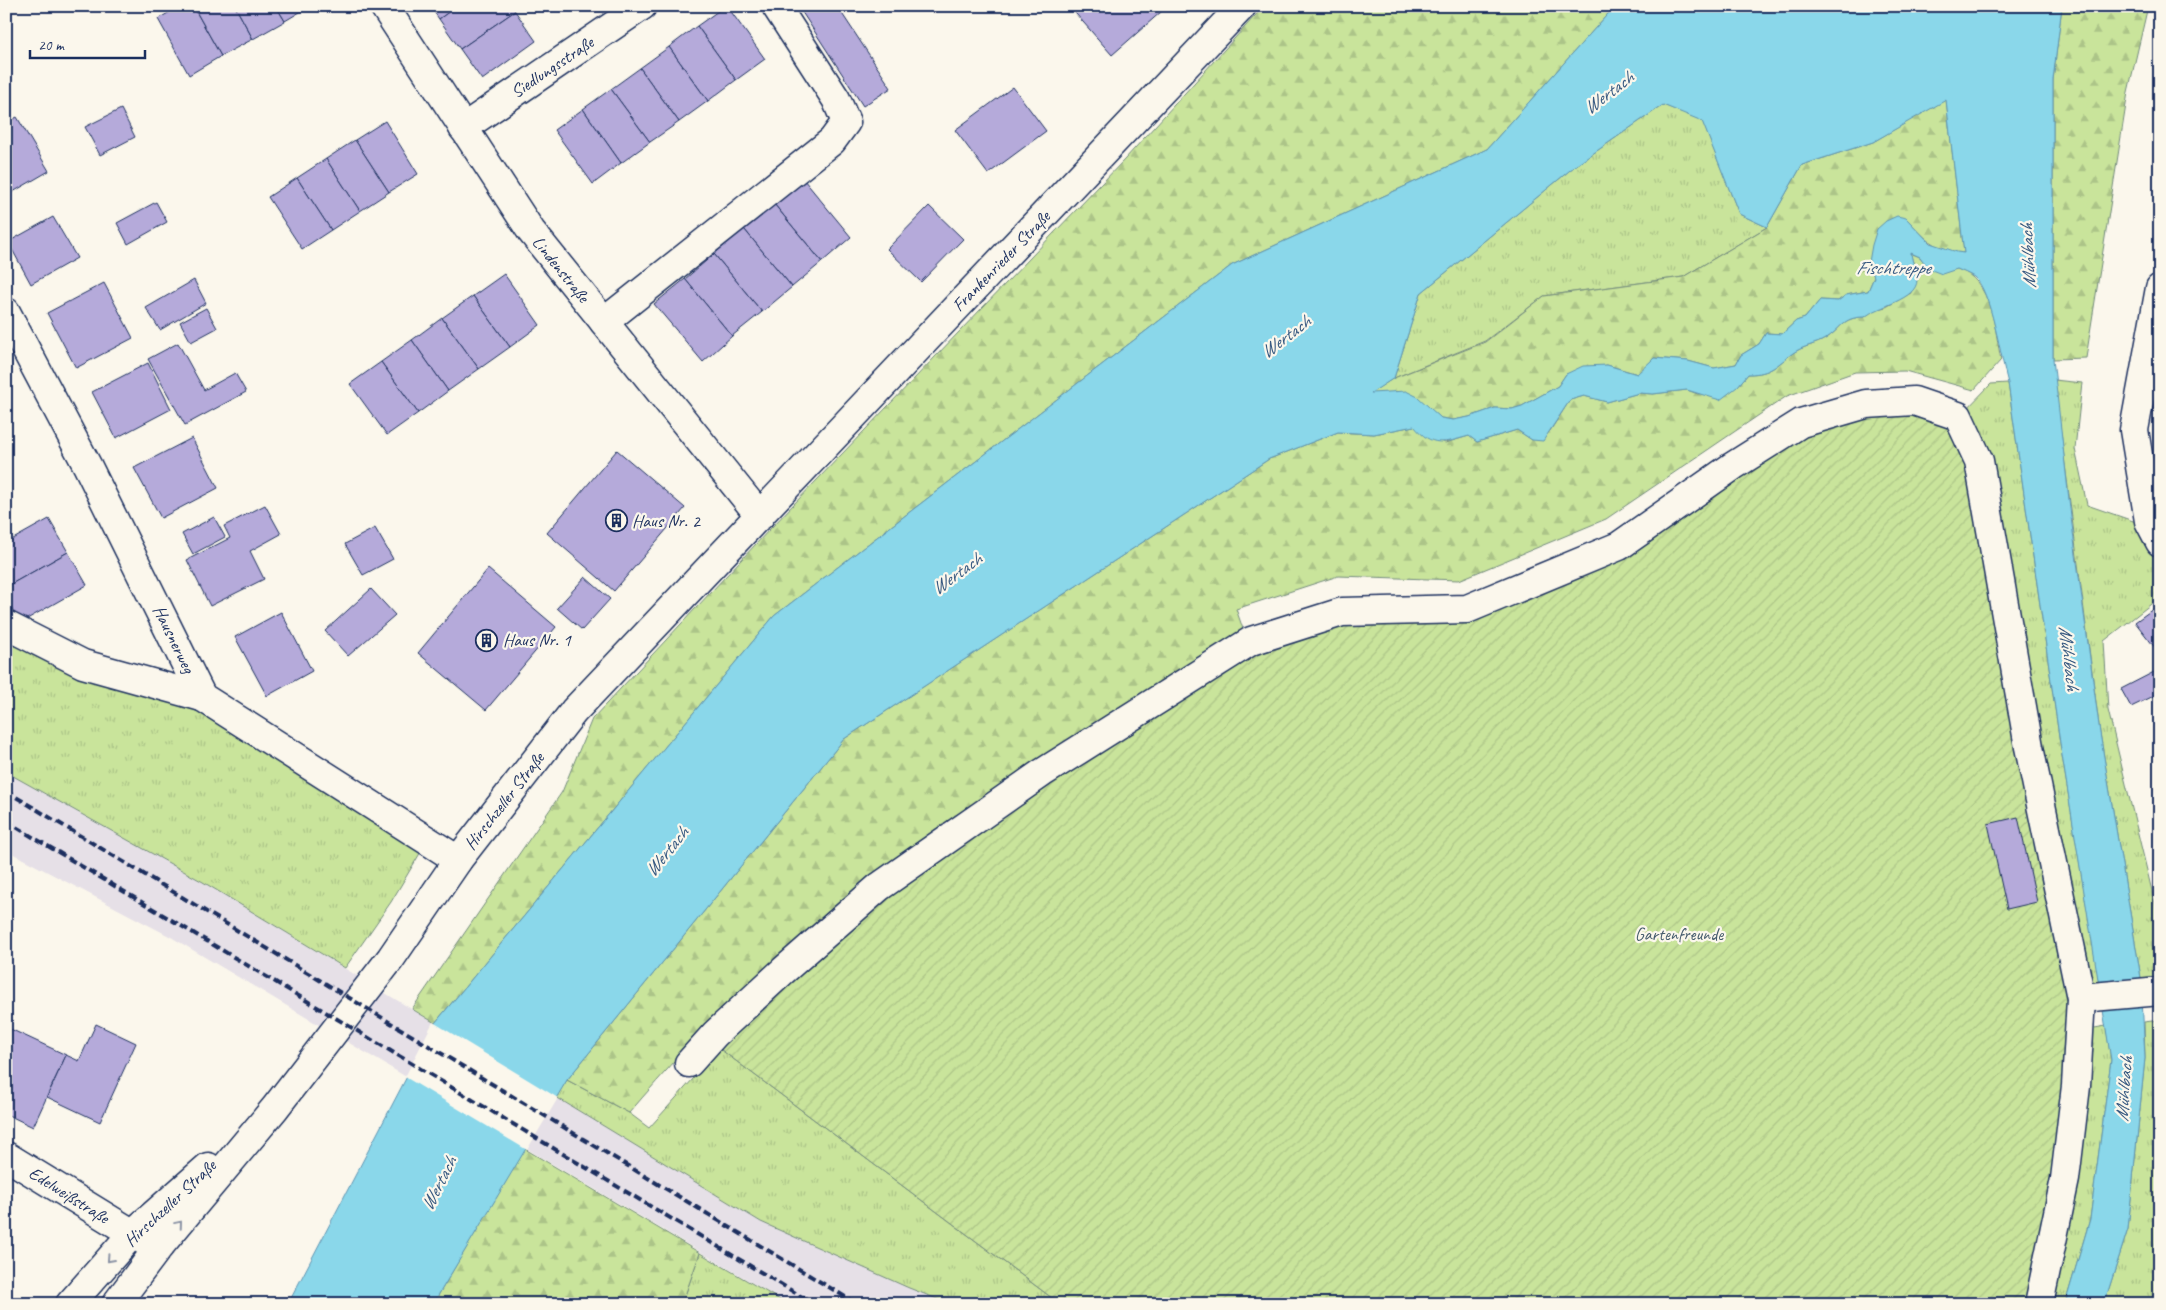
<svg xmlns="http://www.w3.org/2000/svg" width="2166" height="1310" viewBox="0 0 2166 1310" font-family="Caveat,sans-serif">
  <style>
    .built { fill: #e6e0e7 }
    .grass { fill: url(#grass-tufts); stroke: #728a7c }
    .forest { fill: url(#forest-firs); stroke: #728a7c }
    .garden { fill: url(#garden-furrows); stroke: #728a7c }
    .water { fill: #8ad7ea; stroke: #5e94b2; fill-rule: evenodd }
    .pier { fill: #fbf7ec }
    .building { fill: #b5aada; stroke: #1b2f5e }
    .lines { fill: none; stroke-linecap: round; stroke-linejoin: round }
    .minor-casing { stroke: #1b2f5e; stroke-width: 31 }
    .minor { stroke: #fbf7ec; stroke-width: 28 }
    .rail { stroke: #1b2f5e; stroke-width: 4; stroke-dasharray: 8 4; stroke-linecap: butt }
    .oneway { stroke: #8b93a5 }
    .labels { text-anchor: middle; stroke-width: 4.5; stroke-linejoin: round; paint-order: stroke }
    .street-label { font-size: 18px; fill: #1b2f5e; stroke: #fbf7ec }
    .poi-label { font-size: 18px; fill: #1b2f5e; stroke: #fbf7ec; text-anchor: start }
    .park-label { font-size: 18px; fill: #465c6d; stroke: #fbf7ec }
    .water-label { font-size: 19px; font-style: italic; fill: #375981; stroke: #fbf7ec }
  </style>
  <defs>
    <pattern id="grass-tufts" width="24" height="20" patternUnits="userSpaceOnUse" patternTransform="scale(1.25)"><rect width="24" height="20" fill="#c9e49b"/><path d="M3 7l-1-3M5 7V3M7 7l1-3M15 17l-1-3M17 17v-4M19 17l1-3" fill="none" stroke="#acc488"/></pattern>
    <pattern id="forest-firs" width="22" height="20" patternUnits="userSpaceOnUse" patternTransform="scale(1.25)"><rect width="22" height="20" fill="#c9e49b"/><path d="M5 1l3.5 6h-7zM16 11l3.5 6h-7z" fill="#acc488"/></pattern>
    <pattern id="garden-furrows" width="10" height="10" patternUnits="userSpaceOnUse" patternTransform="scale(1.25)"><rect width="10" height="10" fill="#c9e49b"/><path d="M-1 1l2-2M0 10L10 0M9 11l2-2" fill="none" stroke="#acc488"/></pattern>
  </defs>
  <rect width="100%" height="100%" fill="#fbf7ec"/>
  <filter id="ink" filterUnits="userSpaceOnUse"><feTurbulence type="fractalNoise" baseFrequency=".02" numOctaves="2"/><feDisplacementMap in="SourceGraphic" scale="10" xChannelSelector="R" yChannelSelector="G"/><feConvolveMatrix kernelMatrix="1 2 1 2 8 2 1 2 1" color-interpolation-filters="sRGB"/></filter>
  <g filter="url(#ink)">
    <!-- built -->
    <path class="built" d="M 6,772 L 203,882 L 761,1222 L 909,1288 L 950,1304 L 788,1304 L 171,937 L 6,850 Z"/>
    <!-- grass -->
    <g class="grass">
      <path d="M 1663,105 L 1702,120 L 1739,214 L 1767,227 L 1683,277 L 1544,296 L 1485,341 L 1394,378 L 1421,293 L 1575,166 Z"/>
      <path d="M 2054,380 L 2082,383 L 2075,449 L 2087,505 L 2139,523 L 2160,564 L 2160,597 L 2104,641 L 2108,710 L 2160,924 L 2160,976 L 2141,978 L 2100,733 Z"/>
      <path d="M 2008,383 L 2060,743 L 2099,982 L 2086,982 L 1961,415 L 1991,384 Z"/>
      <path d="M 6,633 L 199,705 L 422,850 L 391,902 L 345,968 L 203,882 L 6,772 Z"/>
      <path d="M 2160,1020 L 2160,1304 L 2104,1304 L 2128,1229 L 2145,1058 L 2144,1022 Z"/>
      <path d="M 2106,1026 L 2111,1060 L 2090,1219 L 2065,1304 L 2048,1304 L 2089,1029 Z"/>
      <path d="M 720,1049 L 1060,1304 L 950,1304 L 909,1288 L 761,1222 L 556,1097 L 567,1080 L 629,1113 L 649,1128 Z"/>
      <path d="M 700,1253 L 787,1304 L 682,1304 Z"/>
    </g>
    <!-- forest -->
    <g class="forest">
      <path d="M 1264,6 L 1615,6 L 1487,149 L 1232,265 L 774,616 L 435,1023 L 412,1009 L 562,792 L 592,719 L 770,529 L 1125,159 Z"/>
      <path d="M 2062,6 L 2148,6 L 2128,92 L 2086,358 L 2053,359 L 2053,80 Z"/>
      <path d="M 1946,99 L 1964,253 C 1935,252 1924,237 1906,218 L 1869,262 L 1874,277 L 1868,291 L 1846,295 L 1838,301 L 1820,300 L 1805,318 L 1796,321 L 1782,334 L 1766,333 L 1759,344 L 1741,355 L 1736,364 L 1714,368 L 1688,361 L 1654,358 L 1638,374 L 1607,365 L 1566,374 L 1558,386 L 1522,406 L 1512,409 L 1495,408 L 1469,417 L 1453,420 L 1441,418 L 1430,409 L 1370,393 L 1394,378 L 1485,342 L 1544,296 L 1683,277 L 1767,227 L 1802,165 L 1873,142 Z"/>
      <path d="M 1910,253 L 1920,257 L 1929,269 C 1938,269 1949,267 1957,269 C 1992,278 1995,331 2001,360 L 1974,390 L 1905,371 L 1855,372 L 1787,396 L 1606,519 L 1459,580 L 1338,576 L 1236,609 L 1243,629 C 1174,673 1105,717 1037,762 C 980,799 922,836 868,879 C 781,948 702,1028 629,1113 L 567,1080 L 844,739 L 1269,459 L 1338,432 L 1374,434 L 1414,426 L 1445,443 L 1469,436 L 1477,442 L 1517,430 L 1532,440 L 1550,431 L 1570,400 L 1584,396 L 1607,402 L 1639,393 L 1653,394 L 1687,390 L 1698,394 L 1737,387 L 1748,374 C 1772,374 1776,365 1793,353 C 1803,346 1815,345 1825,339 C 1842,329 1841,317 1865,317 L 1873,310 L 1886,307 L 1911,293 L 1914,265 Z"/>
      <path d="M 525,1149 L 700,1253 L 682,1304 L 433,1304 Z"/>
    </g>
    <!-- garden -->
    <path class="garden" d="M 1916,410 L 1951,421 L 1970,462 L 2074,1020 L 2059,1168 L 2033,1304 L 1060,1304 L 720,1049 L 792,977 L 844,932 L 982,824 L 1253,654 L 1344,626 L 1471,621 L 1806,431 L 1870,412 Z"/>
    <!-- water -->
    <path class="water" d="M 1615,6 L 2062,6 L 2053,80 L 2053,359 L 2071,517 L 2100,733 L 2141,978 L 2145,1058 L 2128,1229 L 2104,1304 L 2065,1304 L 2090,1219 L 2111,1060 L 2060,743 L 2008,383 C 2001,360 1991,289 1974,277 C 1969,274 1962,271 1957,269 L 1942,274 L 1929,269 L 1920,257 L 1911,253 C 1912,262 1916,271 1917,280 C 1917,300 1877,306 1865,317 C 1841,317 1842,329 1825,339 C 1815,345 1803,346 1793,353 C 1776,365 1772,374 1748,374 L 1737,387 L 1720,400 L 1687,390 L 1653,394 L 1639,393 L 1607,402 L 1584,396 L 1570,400 L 1543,441 L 1532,440 L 1517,430 L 1477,442 L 1469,436 C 1444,443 1432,448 1414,426 L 1374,434 L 1338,432 L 1269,459 L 844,739 L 567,1080 L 433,1304 L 288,1304 L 435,1023 L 774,616 L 1232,265 L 1487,149 ZM 1946,100 L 1964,253 L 1957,252 L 1930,243 L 1906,218 L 1897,216 L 1886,221 L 1877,229 L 1872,245 L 1869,262 L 1874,277 L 1868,291 L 1846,295 L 1838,301 L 1820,300 L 1805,318 L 1796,321 L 1782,334 L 1766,333 L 1759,344 L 1741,355 L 1736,364 L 1714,368 L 1688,361 L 1654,358 L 1637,374 L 1607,365 L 1583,366 L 1566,374 L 1558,386 L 1522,406 L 1512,409 L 1495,408 L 1469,417 L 1453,420 L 1441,418 L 1418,397 L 1406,391 L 1371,393 L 1394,378 L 1421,293 L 1575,166 L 1663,105 L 1702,121 L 1739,214 L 1767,227 L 1802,165 L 1873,142 Z"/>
    <!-- pier -->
    <path class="pier" d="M 433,1022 L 558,1098 L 527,1150 L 405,1077 Z"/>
    <!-- building -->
    <g class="building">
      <path d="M 180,6 L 193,6 L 221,56 L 189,75 L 158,19 Z"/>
      <path d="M 193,6 L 235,6 L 253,39 L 221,56 Z"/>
      <path d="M 235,6 L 276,6 L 285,21 L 253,39 Z"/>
      <path d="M 276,6 L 310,6 L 285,21 Z"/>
      <path d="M 430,6 L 457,6 L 439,19 Z"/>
      <path d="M 457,6 L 512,6 L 515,11 L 460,49 L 439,19 Z"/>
      <path d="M 725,6 L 727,6 L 765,59 L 736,80 L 697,26 Z"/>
      <path d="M 798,6 L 837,6 L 891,88 L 863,106 Z"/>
      <path d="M 1069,6 L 1158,6 L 1162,11 L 1112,55 Z"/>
      <path d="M 515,11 L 536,41 L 482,80 L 460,49 Z"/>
      <path d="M 697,26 L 736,80 L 708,101 L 669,47 Z"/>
      <path d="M 669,47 L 708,101 L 679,122 L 640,68 Z"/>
      <path d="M 640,68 L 679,122 L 650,142 L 611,89 Z"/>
      <path d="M 1013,87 L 1046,131 L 988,174 L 955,130 Z"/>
      <path d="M 611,89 L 650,142 L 621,163 L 583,109 Z"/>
      <path d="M 121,109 L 135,137 L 100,155 L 85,127 Z"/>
      <path d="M 583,109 L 621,163 L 593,184 L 554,130 Z"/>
      <path d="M 17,117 L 49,171 L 6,196 L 6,123 Z"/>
      <path d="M 385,121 L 418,174 L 389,192 L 355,140 Z"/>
      <path d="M 355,140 L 389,192 L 360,211 L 326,159 Z"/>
      <path d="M 326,159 L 360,211 L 331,230 L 297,178 Z"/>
      <path d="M 297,178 L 331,230 L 302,249 L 268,197 Z"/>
      <path d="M 804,180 L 851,237 L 822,262 L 774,204 Z"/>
      <path d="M 156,202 L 167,222 L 128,244 L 117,223 Z"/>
      <path d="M 774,204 L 822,262 L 792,287 L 744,229 Z"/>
      <path d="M 929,206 L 963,239 L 921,282 L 887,249 Z"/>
      <path d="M 53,217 L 77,258 L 31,284 L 8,242 Z"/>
      <path d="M 744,229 L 792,287 L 762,312 L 714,254 Z"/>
      <path d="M 714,254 L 762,312 L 732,336 L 685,279 Z"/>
      <path d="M 504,274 L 540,325 L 510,347 L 473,296 Z"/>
      <path d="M 685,279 L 732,336 L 703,362 L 654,304 Z"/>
      <path d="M 194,280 L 206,303 L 160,330 L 146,308 Z"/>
      <path d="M 104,283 L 133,338 L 76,368 L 47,313 Z"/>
      <path d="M 473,296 L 510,347 L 479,369 L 442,318 Z"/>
      <path d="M 206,308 L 217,328 L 191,342 L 180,322 Z"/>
      <path d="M 442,318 L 479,369 L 448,391 L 412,340 Z"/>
      <path d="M 412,340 L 448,391 L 418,413 L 381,362 Z"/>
      <path d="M 178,343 L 204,390 L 235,373 L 246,392 L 185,425 L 148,359 Z"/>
      <path d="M 381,362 L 418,413 L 387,435 L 350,384 Z"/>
      <path d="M 148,363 L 171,409 L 116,438 L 92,392 Z"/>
      <path d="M 192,438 L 218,488 L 161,518 L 134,468 Z"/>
      <path d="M 617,450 L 685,508 L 614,591 L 547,533 Z"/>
      <path d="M 265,505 L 281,534 L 250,551 L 264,579 L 210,606 L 187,560 L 230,538 L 224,526 Z"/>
      <path d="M 214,517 L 225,537 L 193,554 L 182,534 Z"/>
      <path d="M 49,519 L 68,552 L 6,587 L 6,543 Z"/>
      <path d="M 375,528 L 393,559 L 363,575 L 345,544 Z"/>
      <path d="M 68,552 L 87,585 L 20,623 L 6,598 L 6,587 Z"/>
      <path d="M 488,569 L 556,627 L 486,710 L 418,653 Z"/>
      <path d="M 585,577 L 610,599 L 582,630 L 557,608 Z"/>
      <path d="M 371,589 L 395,615 L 348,656 L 325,631 Z"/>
      <path d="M 2160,604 L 2160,654 L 2135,622 Z"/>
      <path d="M 281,612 L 312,671 L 267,696 L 235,637 Z"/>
      <path d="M 2154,672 L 2160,683 L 2160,693 L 2131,707 L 2121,689 Z"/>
      <path d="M 2018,817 L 2037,902 L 2007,909 L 1988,824 Z"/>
      <path d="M 96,1024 L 136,1043 L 100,1122 L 47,1097 L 66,1055 L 79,1061 Z"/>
      <path d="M 6,1027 L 66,1055 L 33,1127 L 6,1114 Z"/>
    </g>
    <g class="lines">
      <defs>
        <g id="minor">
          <path d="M 384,6 L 531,231 L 760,516"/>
          <path d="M 463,128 L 642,6"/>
          <path d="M 2160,288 L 2134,430 L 2149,521 L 2160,542"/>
          <path d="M 6,312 L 88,467 L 202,697 L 458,860"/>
          <path d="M 604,322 L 832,141 L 846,122 L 836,99 L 776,6"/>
          <path d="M 6,625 L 83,664 L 202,697"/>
          <path d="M 2081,998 L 2160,991"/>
          <path d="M 689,1063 L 715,1034 L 783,971 L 879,887 L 1042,773 L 1251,641 L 1342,612 L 1467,609 L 1619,546 L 1733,466 L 1801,423 L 1866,404 L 1914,401 L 1958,416 L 1979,461 L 2029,747 L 2081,998 L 2076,1086 L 2065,1179 L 2039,1304"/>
          <path d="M 6,1156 L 148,1243"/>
          <path d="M 70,1304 L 132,1234 L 208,1167"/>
          <path d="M 116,1304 L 158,1248 L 275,1108 L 391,958 L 458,860 L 574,711 L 1242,6"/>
        </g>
      </defs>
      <!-- minor casing -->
      <use href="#minor" class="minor-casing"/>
      <!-- minor -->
      <use href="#minor" class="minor"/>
      <!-- rail -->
      <g class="rail">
        <path d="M 6,791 L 857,1304"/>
        <path d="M 6,821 L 814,1304"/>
      </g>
    </g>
    <!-- one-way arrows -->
    <defs><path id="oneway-chevron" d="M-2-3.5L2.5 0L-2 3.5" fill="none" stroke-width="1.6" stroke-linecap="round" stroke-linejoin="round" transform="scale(1.25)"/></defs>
    <g class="oneway">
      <use href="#oneway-chevron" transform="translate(179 1224) rotate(-50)"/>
      <use href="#oneway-chevron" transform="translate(110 1259) rotate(132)"/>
    </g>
  </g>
  <!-- icons -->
  <defs>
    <symbol id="building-ring" viewBox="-11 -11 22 22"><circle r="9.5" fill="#fbf7ec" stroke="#1b2f5e" stroke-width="1.5"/><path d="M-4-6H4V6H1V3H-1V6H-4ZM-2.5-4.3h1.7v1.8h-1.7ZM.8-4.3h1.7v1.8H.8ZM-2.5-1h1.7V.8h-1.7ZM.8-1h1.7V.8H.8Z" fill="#1b2f5e"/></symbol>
  </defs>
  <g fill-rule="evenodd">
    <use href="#building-ring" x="604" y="508" width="25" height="25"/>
    <use href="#building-ring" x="474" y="628" width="25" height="25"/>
  </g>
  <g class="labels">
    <!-- street labels -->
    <g class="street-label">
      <text transform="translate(552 67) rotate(-34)" y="6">Siedlungsstraße</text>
      <text transform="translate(1001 261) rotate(-46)" y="6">Frankenrieder Straße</text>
      <text transform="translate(561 269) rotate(51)" y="6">Lindenstraße</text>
      <text transform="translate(174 639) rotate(64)" y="6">Hausnerweg</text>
      <text transform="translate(504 801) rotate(-52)" y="6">Hirschzeller Straße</text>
      <text transform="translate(69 1195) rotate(32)" y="6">Edelweißstraße</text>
      <text transform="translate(170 1203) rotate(-43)" y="6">Hirschzeller Straße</text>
    </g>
    <!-- poi labels -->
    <g class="poi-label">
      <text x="632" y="527">Haus Nr. 2</text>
      <text x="503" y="646">Haus Nr. 1</text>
    </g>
    <!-- park labels -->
    <g class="park-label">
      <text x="1679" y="940">Gartenfreunde</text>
    </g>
    <!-- water labels -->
    <g class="water-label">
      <text transform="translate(1608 92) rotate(-37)" y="7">Wertach</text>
      <text transform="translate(2027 256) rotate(-93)" y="7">Mühlbach</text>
      <text x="1893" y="274">Fischtreppe</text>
      <text transform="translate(1285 336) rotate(-37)" y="7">Wertach</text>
      <text transform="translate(956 573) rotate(-36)" y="7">Wertach</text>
      <text transform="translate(2070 658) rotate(83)" y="7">Mühlbach</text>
      <text transform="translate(666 851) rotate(-51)" y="7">Wertach</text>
      <text transform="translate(2123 1089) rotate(-86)" y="7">Mühlbach</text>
      <text transform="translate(438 1183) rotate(-63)" y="7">Wertach</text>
    </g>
  </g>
  <!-- margin -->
  <rect width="2166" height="1310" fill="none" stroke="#fbf7ec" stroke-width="25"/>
  <rect x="12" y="12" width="2141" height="1285" fill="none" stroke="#1b2f5e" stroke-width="2" filter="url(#ink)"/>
  <!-- scale -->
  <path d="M30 50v8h115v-8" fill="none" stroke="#1b2f5e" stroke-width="2.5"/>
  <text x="38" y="50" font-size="15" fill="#1b2f5e" stroke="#fbf7ec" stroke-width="4" paint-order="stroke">20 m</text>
</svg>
